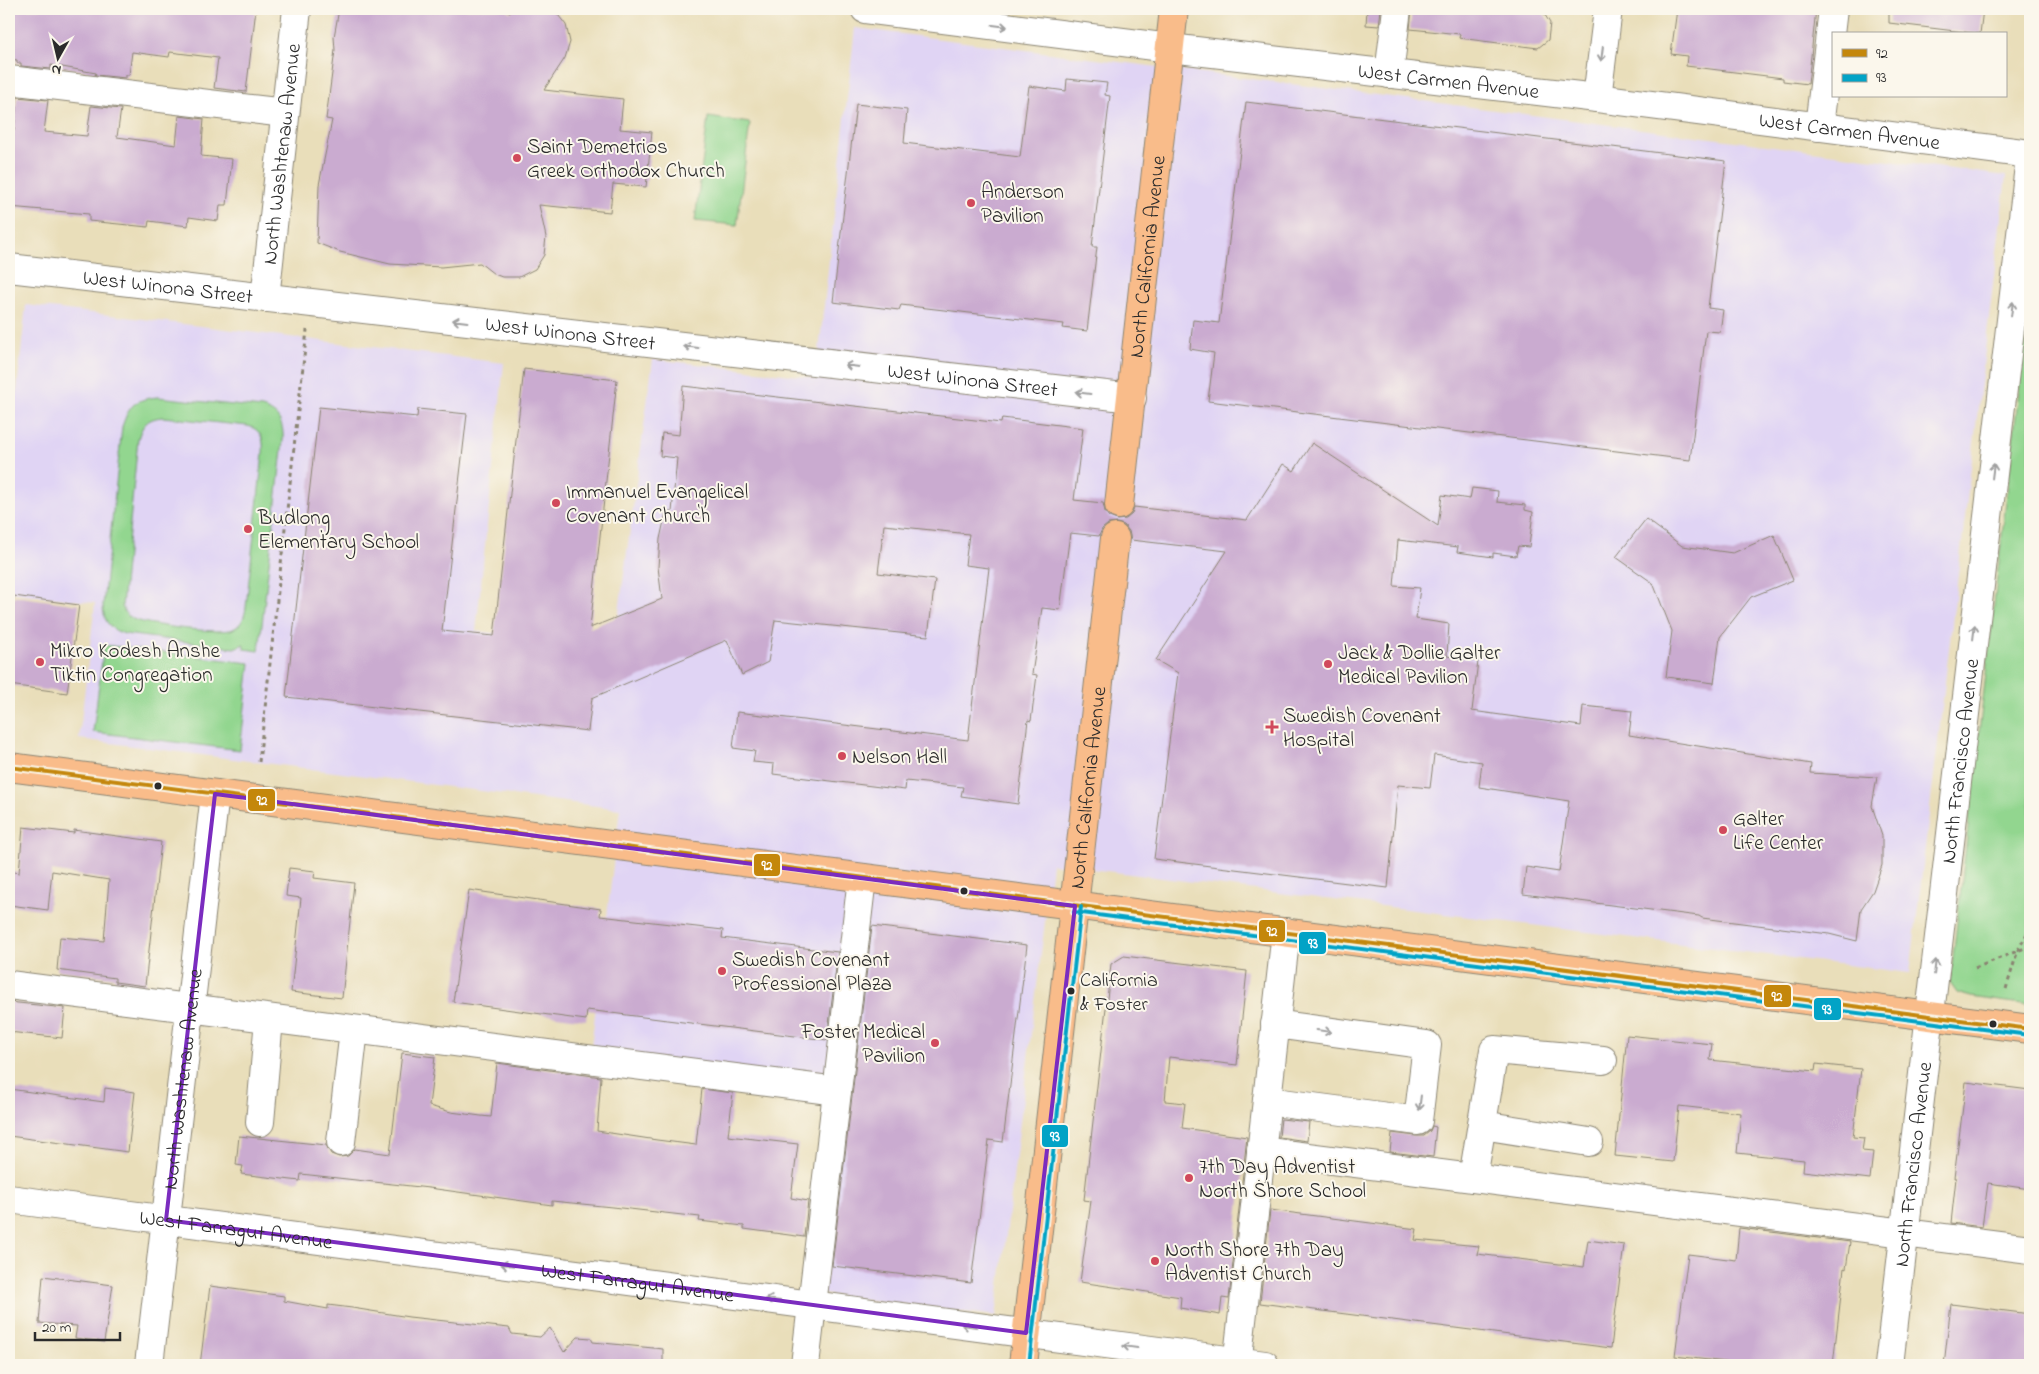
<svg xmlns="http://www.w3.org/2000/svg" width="2039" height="1374" viewBox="0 0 2039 1374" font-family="'Indie Flower',sans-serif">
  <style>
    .built { fill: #e0d4f4 }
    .green { fill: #92d68f; stroke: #5e805d; fill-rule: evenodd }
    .building { fill: #caabd0 }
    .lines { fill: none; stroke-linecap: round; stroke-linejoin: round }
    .minor-casing { stroke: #8a8472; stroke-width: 30 }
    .major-casing { stroke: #8a8472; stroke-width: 30 }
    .path { stroke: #8a8472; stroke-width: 3; stroke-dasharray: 4 4; stroke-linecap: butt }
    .minor { stroke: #fff; stroke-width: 28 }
    .major { stroke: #f9bc8a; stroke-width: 28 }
    .bus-1-casing { stroke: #fbf7ec; stroke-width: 8 }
    .bus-2-casing { stroke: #fbf7ec; stroke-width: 8 }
    .bus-1 { stroke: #c4870b; stroke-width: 4 }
    .bus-2 { stroke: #02a3c6; stroke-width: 4 }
    .oneway { stroke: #a0a0a0 }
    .marked { fill: none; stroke: #7b2cbf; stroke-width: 4; stroke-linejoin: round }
    .poi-dot { fill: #d1495b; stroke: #fbf7ec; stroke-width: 2 }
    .bus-dot { fill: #2b2b2b; stroke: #fbf7ec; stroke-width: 2 }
    .labels { text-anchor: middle; stroke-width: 4; stroke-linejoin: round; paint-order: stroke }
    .bus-label { font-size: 20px; fill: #2b2b2b; stroke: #fbf7ec; text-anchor: start }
    .street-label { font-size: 21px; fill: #2b2b2b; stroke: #fbf7ec }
    .poi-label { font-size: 21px; fill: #2b2b2b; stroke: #fbf7ec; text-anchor: start }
    .line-badge { stroke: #fbf7ec; stroke-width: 2 }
    .badge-label { font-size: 14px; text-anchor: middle; font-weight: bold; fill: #fff }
  </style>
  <rect width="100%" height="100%" fill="#fbf7ec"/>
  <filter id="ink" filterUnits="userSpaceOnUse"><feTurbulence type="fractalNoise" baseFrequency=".02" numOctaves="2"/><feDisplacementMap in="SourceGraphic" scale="10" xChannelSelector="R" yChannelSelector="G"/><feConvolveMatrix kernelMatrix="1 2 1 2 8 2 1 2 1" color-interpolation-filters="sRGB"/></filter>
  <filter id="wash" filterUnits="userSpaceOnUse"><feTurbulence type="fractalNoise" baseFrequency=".0096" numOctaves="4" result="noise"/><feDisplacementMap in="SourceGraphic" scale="20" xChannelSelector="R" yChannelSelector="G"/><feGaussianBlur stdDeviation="1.12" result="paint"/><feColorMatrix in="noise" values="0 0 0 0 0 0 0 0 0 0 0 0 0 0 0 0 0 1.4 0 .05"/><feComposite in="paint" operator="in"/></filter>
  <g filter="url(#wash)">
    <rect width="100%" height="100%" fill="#e9deba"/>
    <!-- built -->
    <path class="built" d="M 855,28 L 2006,176 L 1910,973 L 1052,864 L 996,1316 L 815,1293 L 839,1088 L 590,1056 L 620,809 L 79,739 L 95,603 L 9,592 L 9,467 L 26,305 L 504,363 L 476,631 L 614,649 L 653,359 L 816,378 Z"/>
    <!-- green -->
    <g class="green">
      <path d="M 708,117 L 750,123 L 737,225 L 695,221 Z"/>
      <path d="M 2030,295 L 2030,1005 L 1971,997 L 1957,993 L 1950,983 Z"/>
      <path d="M 158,397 L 262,408 C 279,413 284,423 283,441 L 259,651 L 244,649 L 244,644 L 234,648 L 125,634 C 110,630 103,621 103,605 L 122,427 C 129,405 135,399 158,397 ZM 163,417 L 248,426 C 262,430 264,440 263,453 L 246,607 C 245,616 242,625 233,629 C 223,635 142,625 131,618 C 126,615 124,611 122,606 L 138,439 C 142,425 147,418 163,417 Z"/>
      <path d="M 104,645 L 250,663 L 240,750 L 93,732 Z"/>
    </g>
    <g id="blocks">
      <!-- building -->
      <g class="building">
        <path d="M 9,9 L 256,9 L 246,92 L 214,88 L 218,58 L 170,52 L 169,57 L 132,52 L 129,75 L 126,75 L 126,78 L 95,75 L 96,73 L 51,65 L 51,69 L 21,66 L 21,63 L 17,63 L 17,60 L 9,59 Z"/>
        <path d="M 339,9 L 504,9 L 510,12 L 517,9 L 549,9 L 555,11 L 566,25 L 570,42 L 565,58 L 544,90 L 623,99 L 620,129 L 652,132 L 646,187 L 613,184 L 610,212 L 539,205 L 546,237 L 544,255 L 535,269 L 519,277 L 502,277 L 494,274 L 480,263 L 441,267 L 390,264 L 340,252 L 317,243 L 319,185 L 332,120 L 326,119 L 335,50 L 334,37 Z"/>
        <path d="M 1367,9 L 1381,9 L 1379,26 L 1366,25 Z"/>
        <path d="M 1412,9 L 1517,9 L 1543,12 L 1550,23 L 1548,40 L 1538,48 L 1459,38 L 1460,34 L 1410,29 Z"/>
        <path d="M 1677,9 L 1816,9 L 1808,84 L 1783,81 L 1783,78 L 1686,66 L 1687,56 L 1671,54 Z"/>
        <path d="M 1889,9 L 1983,9 L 1980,34 L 1889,23 Z"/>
        <path d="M 1067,79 L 1107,83 L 1105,95 L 1110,96 L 1092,247 L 1097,247 L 1087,331 L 1063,328 L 1064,324 L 901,305 L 899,310 L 833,302 L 856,104 L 907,110 L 904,143 L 1020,157 L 1029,86 L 1066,91 Z"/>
        <path d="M 17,97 L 48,100 L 44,132 L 87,136 L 91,106 L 121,109 L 117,137 L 176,145 L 179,116 L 204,119 L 201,156 L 232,159 L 227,205 L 220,205 L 218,221 L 189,217 L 188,226 L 149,221 L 148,227 L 89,221 L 89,214 L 9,207 L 9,145 L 10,131 L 14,131 Z"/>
        <path d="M 1246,102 L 1726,161 L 1708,308 L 1723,310 L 1720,332 L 1706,331 L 1690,460 L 1208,401 L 1214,353 L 1190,349 L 1193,320 L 1219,323 Z"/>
        <path d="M 524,369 L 617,380 L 590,628 L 662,599 L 658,567 L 660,539 L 666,512 L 672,512 L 677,458 L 660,456 L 662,433 L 679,435 L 683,386 L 1001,423 L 1002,418 L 1083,428 L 1074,500 L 1103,503 L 1105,512 L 1109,517 L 1117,520 L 1126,519 L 1132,514 L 1134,507 L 1247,520 L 1283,464 L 1294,471 L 1312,443 L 1438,526 L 1442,495 L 1470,499 L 1472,488 L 1498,491 L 1497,502 L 1525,505 L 1525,510 L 1533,512 L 1529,547 L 1518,546 L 1516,556 L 1493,553 L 1493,557 L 1457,552 L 1458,547 L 1398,540 L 1394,586 L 1420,588 L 1416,619 L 1449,624 L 1447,656 L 1478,661 L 1472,711 L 1581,726 L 1583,706 L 1632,711 L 1629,735 L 1811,764 L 1810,773 L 1877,777 L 1872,806 L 1882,836 L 1882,865 L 1873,891 L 1861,909 L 1857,941 L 1829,934 L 1702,918 L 1699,916 L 1523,894 L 1526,867 L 1559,872 L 1569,801 L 1479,787 L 1482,762 L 1434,755 L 1430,788 L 1398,785 L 1388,888 L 1154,859 L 1178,673 L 1156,660 L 1227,551 L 1131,540 L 1129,531 L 1124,525 L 1117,523 L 1108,524 L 1102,529 L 1099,536 L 1070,533 L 1060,610 L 1042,608 L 1032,674 L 1037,675 L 1031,721 L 1028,720 L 1018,804 L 961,796 L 963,787 L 906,781 L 905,790 L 773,774 L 774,764 L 753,762 L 755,751 L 733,748 L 737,712 L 968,740 L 989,568 L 965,565 L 969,534 L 884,525 L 878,573 L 935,580 L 928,636 L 775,620 L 768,662 L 742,675 L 727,640 L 592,698 L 588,731 L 286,697 L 319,407 L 417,417 L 418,409 L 467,414 L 442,631 L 494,636 Z"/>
        <path d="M 1646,519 L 1682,546 L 1733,553 L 1774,535 L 1793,580 L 1751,597 L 1720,637 L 1714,683 L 1666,677 L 1672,631 L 1653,583 L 1616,557 Z"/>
        <path d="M 14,596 L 79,605 L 67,693 L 9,685 L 9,640 Z"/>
        <path d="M 23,827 L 74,833 L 74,830 L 161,842 L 145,986 L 115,982 L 115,978 L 57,970 L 60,937 L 104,941 L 109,880 L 52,871 L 48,910 L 9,905 L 9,871 L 19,873 Z"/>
        <path d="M 289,868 L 315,871 L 314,878 L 354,883 L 342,998 L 291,992 L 301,898 L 286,896 Z"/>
        <path d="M 469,890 L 601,909 L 600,916 L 723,930 L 722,938 L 838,952 L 827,1040 L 587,1010 L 586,1020 L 453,1002 Z"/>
        <path d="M 872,926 L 1027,945 L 1003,1142 L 989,1140 L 971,1283 L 832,1266 Z"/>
        <path d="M 1124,956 L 1247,971 L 1237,1065 L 1169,1057 L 1165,1101 L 1185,1103 L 1182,1128 L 1247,1137 L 1229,1299 L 1222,1298 L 1220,1315 L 1180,1308 L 1181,1297 L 1080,1282 L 1091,1201 L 1084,1200 L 1111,964 Z"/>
        <path d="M 9,1002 L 65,1008 L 62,1038 L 9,1032 Z"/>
        <path d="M 1627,1035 L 1712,1044 L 1710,1060 L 1815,1071 L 1816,1064 L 1861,1069 L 1853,1137 L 1864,1138 L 1862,1151 L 1873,1152 L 1870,1179 L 1803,1171 L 1804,1160 L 1737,1153 L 1741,1113 L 1679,1106 L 1673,1162 L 1615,1156 Z"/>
        <path d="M 402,1053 L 435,1057 L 429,1106 L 451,1112 L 481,1116 L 491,1117 L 497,1063 L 601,1077 L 597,1131 L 657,1140 L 696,1145 L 702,1089 L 733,1093 L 728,1136 L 798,1144 L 791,1198 L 808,1201 L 804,1237 L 744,1229 L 744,1226 L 699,1221 L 700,1217 L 612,1207 L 552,1201 L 552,1205 L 429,1188 L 301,1174 L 300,1181 L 241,1174 L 243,1166 L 236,1165 L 239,1136 L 326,1145 L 331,1154 L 339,1157 L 348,1156 L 355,1149 L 390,1154 Z"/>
        <path d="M 1966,1082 L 2030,1090 L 2030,1189 L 1988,1183 L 1982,1227 L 1951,1223 L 1956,1178 L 1954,1178 Z"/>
        <path d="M 105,1088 L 135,1092 L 128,1152 L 9,1136 L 9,1089 L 104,1102 Z"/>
        <path d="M 1281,1119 L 1309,1122 L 1307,1141 L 1279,1137 Z"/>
        <path d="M 1432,1126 L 1436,1127 L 1433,1157 L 1390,1152 L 1392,1133 L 1416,1136 L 1424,1136 L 1430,1131 Z"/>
        <path d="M 1270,1210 L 1417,1229 L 1415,1240 L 1479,1246 L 1477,1254 L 1584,1267 L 1588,1240 L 1624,1245 L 1611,1348 L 1260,1303 Z"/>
        <path d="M 1739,1228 L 1850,1242 L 1846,1269 L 1844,1268 L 1833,1365 L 1734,1365 L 1734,1363 L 1675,1356 L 1688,1254 L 1736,1260 Z"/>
        <path d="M 43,1276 L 113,1285 L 104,1342 L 75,1338 L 77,1326 L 39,1323 Z"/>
        <path d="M 210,1286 L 284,1296 L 284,1301 L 328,1309 L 328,1305 L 352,1308 L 409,1317 L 509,1328 L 512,1334 L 540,1337 L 550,1328 L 564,1352 L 578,1337 L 591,1338 L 593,1342 L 663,1349 L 663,1365 L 303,1365 L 277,1361 L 276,1365 L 200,1365 Z"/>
        <path d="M 1951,1304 L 2030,1314 L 2030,1365 L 1944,1365 Z"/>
      </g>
    </g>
  </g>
  <g filter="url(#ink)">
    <use href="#blocks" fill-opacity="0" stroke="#8a8472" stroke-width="1"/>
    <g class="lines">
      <defs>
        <g id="minor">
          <path id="s1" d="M 865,9 L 1170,48 L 1597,98 L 2030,154"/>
          <path d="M 1389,74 L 1397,9"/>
          <path d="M 9,80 L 285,113"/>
          <path d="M 1597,98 L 1608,9"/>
          <path d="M 1819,127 L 1833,9"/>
          <path id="s2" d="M 9,268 L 1132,398"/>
          <path id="s3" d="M 265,298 L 297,9"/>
          <path d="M 9,985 L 837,1091"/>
          <path d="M 1267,1101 L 1418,1121 L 1427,1045 L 1275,1024"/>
          <path d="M 260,1122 L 269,1019"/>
          <path d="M 1482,1125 L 1589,1142"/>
          <path d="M 341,1142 L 354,1030"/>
          <path d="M 1261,1151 L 2030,1249"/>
          <path d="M 1473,1178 L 1494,1050 L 1603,1060"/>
          <path id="s4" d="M 9,1199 L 1265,1365"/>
          <path id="s5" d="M 149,1365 L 215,794"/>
          <path d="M 805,1365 L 862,878"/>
          <path d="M 1237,1365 L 1286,932"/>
          <path id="s6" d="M 1889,1365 L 2030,157"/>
        </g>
        <g id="major">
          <path id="s7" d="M 1119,505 L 1174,9"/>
          <path d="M 9,767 L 2030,1029"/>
          <path id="s8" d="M 1023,1365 L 1115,538"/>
        </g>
      </defs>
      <!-- minor casing -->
      <use href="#minor" class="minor-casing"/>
      <!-- major casing -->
      <use href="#major" class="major-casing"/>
      <!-- path -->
      <g class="path">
        <path d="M 2029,509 L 2030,509"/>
        <path d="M 259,762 L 307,330"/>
        <path d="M 1975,968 L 2030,946"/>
        <path d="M 2006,989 L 2018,950 L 2030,928"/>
      </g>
      <!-- minor -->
      <use href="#minor" class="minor"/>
      <!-- major -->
      <use href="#major" class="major"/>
      <defs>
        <path id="bus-1" d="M 9,767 L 2030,1029"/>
        <g id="bus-2">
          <path d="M 1074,912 L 2029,1035"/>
          <path d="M 1029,1365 L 1081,907"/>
        </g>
      </defs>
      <!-- bus-1 casing -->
      <use href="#bus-1" class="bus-1-casing"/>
      <!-- bus-2 casing -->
      <use href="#bus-2" class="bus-2-casing"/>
      <!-- bus-1 -->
      <use href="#bus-1" class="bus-1"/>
      <!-- bus-2 -->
      <use href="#bus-2" class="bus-2"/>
    </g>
    <!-- one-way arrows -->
    <defs><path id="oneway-shaft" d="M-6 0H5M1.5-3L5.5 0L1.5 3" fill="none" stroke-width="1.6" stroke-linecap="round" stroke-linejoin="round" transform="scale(1.25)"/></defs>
    <g class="oneway">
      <use href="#oneway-shaft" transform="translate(1000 26) rotate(7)"/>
      <use href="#oneway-shaft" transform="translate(1602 54) rotate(97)"/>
      <use href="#oneway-shaft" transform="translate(2012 309) rotate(-83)"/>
      <use href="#oneway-shaft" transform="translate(460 321) rotate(-173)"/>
      <use href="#oneway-shaft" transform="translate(691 347) rotate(-173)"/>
      <use href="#oneway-shaft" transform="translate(852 366) rotate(-173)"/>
      <use href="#oneway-shaft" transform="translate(1083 393) rotate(-173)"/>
      <use href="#oneway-shaft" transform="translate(1993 471) rotate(-83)"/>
      <use href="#oneway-shaft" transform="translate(1974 632) rotate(-83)"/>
      <use href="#oneway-shaft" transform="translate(1935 967) rotate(-83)"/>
      <use href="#oneway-shaft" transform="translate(1324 1031) rotate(8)"/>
      <use href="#oneway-shaft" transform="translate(1420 1103) rotate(97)"/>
      <use href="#oneway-shaft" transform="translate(508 1265) rotate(-172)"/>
      <use href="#oneway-shaft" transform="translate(773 1300) rotate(-172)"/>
      <use href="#oneway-shaft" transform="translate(969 1326) rotate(-172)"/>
      <use href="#oneway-shaft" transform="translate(1130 1347) rotate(-172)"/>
    </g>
  </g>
  <!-- marked area -->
  <path class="marked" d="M 215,794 L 1075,906 L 1026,1333 L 166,1220 Z"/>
  <!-- markers -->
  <g class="poi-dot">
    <circle cx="517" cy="158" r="5"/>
    <circle cx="971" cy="203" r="5"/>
    <circle cx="556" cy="503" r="5"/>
    <circle cx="248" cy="529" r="5"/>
    <circle cx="40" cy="662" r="5"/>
    <circle cx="1328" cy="664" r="5"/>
    <path d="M1269.5 719.5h5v5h5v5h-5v5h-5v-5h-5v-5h5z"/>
    <circle cx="842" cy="756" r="5"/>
    <circle cx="1723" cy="830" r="5"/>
    <circle cx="722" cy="971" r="5"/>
    <circle cx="935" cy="1043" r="5"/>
    <circle cx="1189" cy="1178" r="5"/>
    <circle cx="1155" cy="1261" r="5"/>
  </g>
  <g class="bus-dot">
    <circle cx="158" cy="786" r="4.5"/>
    <circle cx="964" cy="891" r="4.5"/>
    <circle cx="1071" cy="991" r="4.5"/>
    <circle cx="1993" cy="1024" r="4.5"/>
  </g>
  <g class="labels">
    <!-- bus labels -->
    <g class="bus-label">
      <text x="1080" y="986">California<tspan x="1080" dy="24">&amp; Foster</tspan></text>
    </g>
    <!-- street labels -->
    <g class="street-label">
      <text dy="7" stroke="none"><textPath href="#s1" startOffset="588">West Carmen Avenue</textPath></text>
      <text dy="7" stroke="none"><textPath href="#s1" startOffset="992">West Carmen Avenue</textPath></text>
      <text dy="7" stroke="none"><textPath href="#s3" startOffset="145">North Washtenaw Avenue</textPath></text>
      <text dy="7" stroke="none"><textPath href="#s7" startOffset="250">North California Avenue</textPath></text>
      <text dy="7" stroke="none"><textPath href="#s2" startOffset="160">West Winona Street</textPath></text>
      <text dy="7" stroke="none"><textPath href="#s2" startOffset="565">West Winona Street</textPath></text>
      <text dy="7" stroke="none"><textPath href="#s2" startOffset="970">West Winona Street</textPath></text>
      <text dy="7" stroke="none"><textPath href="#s6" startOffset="608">North Francisco Avenue</textPath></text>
      <text dy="7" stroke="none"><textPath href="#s8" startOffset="581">North California Avenue</textPath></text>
      <text dy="7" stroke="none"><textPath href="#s5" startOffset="288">North Washtenaw Avenue</textPath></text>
      <text dy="7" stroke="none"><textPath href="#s6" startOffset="202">North Francisco Avenue</textPath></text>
      <text dy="7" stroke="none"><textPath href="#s4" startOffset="229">West Farragut Avenue</textPath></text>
      <text dy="7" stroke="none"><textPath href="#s4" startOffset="634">West Farragut Avenue</textPath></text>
    </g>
    <!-- poi labels -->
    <g class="poi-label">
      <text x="527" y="153">Saint Demetrios<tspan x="527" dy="24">Greek Orthodox Church</tspan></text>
      <text x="981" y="198">Anderson<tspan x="981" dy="24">Pavilion</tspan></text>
      <text x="566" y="498">Immanuel Evangelical<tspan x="566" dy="24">Covenant Church</tspan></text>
      <text x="258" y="524">Budlong<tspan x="258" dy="24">Elementary School</tspan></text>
      <text x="50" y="657">Mikro Kodesh Anshe<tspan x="50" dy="24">Tiktin Congregation</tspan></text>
      <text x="1338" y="659">Jack &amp; Dollie Galter<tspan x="1338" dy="24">Medical Pavilion</tspan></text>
      <text x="1283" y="722">Swedish Covenant<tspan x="1283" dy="24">Hospital</tspan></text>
      <text x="852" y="763">Nelson Hall</text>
      <text x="1733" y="825">Galter<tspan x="1733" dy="24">Life Center</tspan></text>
      <text x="732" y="966">Swedish Covenant<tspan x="732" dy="24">Professional Plaza</tspan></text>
      <text x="925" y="1038" text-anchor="end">Foster Medical<tspan x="925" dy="24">Pavilion</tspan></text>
      <text x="1199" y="1173">7th Day Adventist<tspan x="1199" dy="24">North Shore School</tspan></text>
      <text x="1165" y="1256">North Shore 7th Day<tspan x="1165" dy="24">Adventist Church</tspan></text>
    </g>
  </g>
  <g class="line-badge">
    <rect x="247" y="788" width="29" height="24" rx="5" fill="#c4870b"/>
    <rect x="753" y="853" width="28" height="24" rx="5" fill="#c4870b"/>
    <rect x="1258" y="919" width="28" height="24" rx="5" fill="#c4870b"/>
    <rect x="1298" y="931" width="29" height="24" rx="5" fill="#02a3c6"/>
    <rect x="1763" y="984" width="29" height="24" rx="5" fill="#c4870b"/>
    <rect x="1813" y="997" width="29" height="24" rx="5" fill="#02a3c6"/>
    <rect x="1041" y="1124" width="28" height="24" rx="5" fill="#02a3c6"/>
  </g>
  <g class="badge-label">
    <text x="262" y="805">92</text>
    <text x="767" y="870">92</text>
    <text x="1272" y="936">92</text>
    <text x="1313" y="948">93</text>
    <text x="1777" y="1001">92</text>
    <text x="1827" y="1014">93</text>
    <text x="1055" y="1141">93</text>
  </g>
  <!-- margin -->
  <rect width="2039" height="1374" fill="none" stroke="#fbf7ec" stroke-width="30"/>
  <!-- legend -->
  <rect x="1832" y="32" width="175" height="65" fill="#fbf7ec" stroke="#a8a59f"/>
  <rect x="1842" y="49" width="25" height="8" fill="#c4870b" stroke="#a8a59f"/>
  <text x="1876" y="58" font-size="15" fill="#2b2b2b">92</text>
  <rect x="1842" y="74" width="25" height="8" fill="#02a3c6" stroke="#a8a59f"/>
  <text x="1876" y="82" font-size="15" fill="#2b2b2b">93</text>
  <!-- north arrow -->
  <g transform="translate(58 58) rotate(188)" stroke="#fbf7ec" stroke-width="4" paint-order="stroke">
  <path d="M0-4L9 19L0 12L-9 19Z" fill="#2b2b2b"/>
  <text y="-8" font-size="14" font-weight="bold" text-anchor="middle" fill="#2b2b2b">N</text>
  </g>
  <!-- scale -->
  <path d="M35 1332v8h85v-8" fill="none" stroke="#2b2b2b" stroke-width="2.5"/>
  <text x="42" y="1332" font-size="15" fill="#2b2b2b" stroke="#fbf7ec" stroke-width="4" paint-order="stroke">20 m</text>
</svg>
